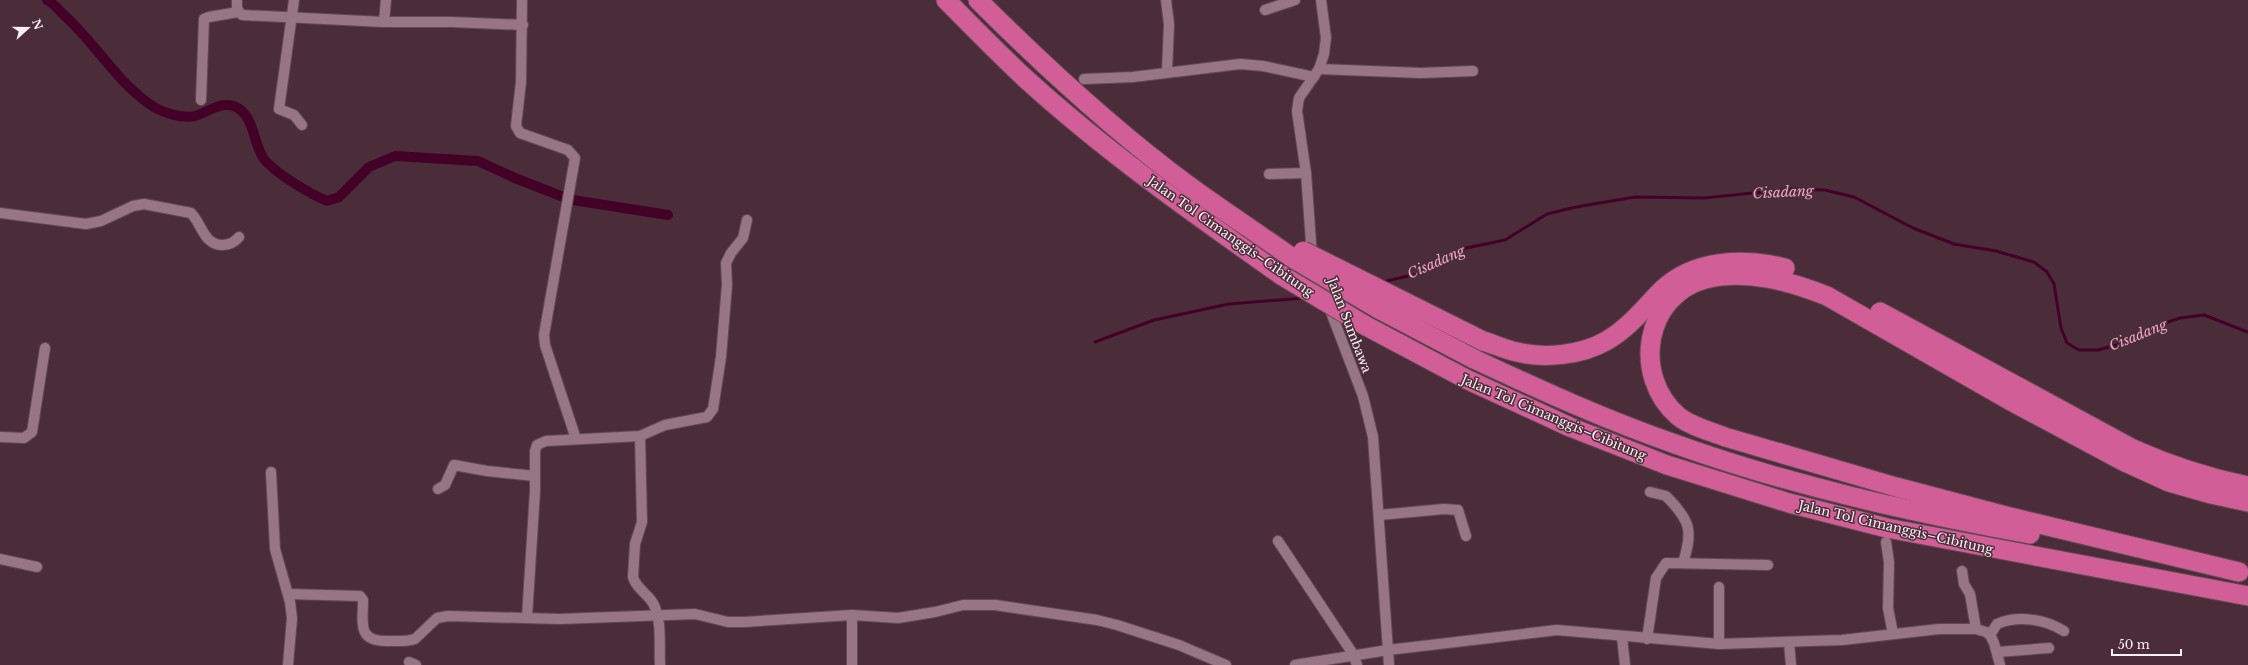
<svg xmlns="http://www.w3.org/2000/svg" width="2248" height="665" viewBox="0 0 2248 665" font-family="'Libre Baskerville',serif">
  <style>
    .lines { fill: none; stroke-linecap: round; stroke-linejoin: round }
    .stream { stroke: #440128; stroke-width: 3 }
    .canal { stroke: #440128; stroke-width: 10 }
    .street-casing { stroke: #614a54; stroke-width: 12 }
    .highway-casing { stroke: #614a54; stroke-width: 21 }
    .street { stroke: #987583; stroke-width: 10 }
    .highway { stroke: #d25e97; stroke-width: 19 }
    .highway-bridge-casing { stroke: #614a54; stroke-width: 21; stroke-linecap: butt }
    .highway-bridge { stroke: #d25e97; stroke-width: 19 }
    .labels { text-anchor: middle; stroke-width: 3; stroke-linejoin: round; paint-order: stroke }
    .street-label { font-size: 13px; fill: #fcf0f5; stroke: #4b2d3a }
    .water-label { font-size: 14px; font-style: italic; fill: #f1a7c7; stroke: #4b2d3a }
  </style>
  <rect width="100%" height="100%" fill="#4b2d3a"/>
  <g class="lines">
    <!-- stream -->
    <g class="stream">
      <path d="M 1382,282 L 1417,274 L 1466,248 L 1505,240 L 1547,214 L 1576,207 L 1635,197 L 1704,198 L 1792,189 L 1825,190 L 1854,197 L 1913,228 L 1954,244 L 1996,251 L 2034,262 L 2047,272 L 2054,284 L 2061,328 L 2067,343 L 2079,350 L 2098,350 L 2120,344 L 2159,325 L 2180,318 L 2204,315 L 2248,332"/>
      <path d="M 1095,342 L 1154,320 L 1229,304 L 1305,298"/>
    </g>
    <!-- canal -->
    <g class="canal">
      <path d="M 47,0 C 54,4 60,11 65,16 C 97,45 118,84 154,107 C 164,113 183,119 195,116 C 209,112 223,99 238,108 C 255,119 253,144 264,159 C 275,173 310,194 327,201 L 339,197 L 369,167 L 395,156 L 478,161 L 515,178 L 566,198"/>
      <path d="M 573,200 L 668,215"/>
    </g>
    <defs>
      <g id="street">
        <path d="M 237,0 L 237,9 L 242,15 L 384,22 L 452,22 L 523,25"/>
        <path d="M 294,0 L 279,109 L 294,115 L 302,125"/>
        <path d="M 522,0 L 521,82 L 516,126 L 520,133 L 568,150 L 575,158 L 544,335 L 545,345 L 576,439"/>
        <path d="M 1166,0 L 1169,24 L 1167,72"/>
        <path d="M 1265,10 L 1295,0"/>
        <path d="M 384,22 L 386,0"/>
        <path d="M 1319,69 L 1421,73 L 1473,71"/>
        <path d="M 1084,79 L 1133,77 L 1240,64 L 1263,66 L 1314,77"/>
        <path d="M 201,100 L 204,19 L 209,17 L 238,12"/>
        <path d="M 1269,174 L 1306,173"/>
        <path d="M 0,213 L 86,224 L 101,221 L 133,206 L 144,204 L 191,213 C 202,224 203,244 222,245 C 229,245 234,243 239,237"/>
        <path d="M 1312,256 L 1306,173 L 1297,111 L 1299,98 L 1319,69 L 1324,54 L 1326,38 L 1321,0"/>
        <path d="M 1316,273 L 1363,396 L 1373,437 L 1389,665"/>
        <path d="M 640,436 L 642,522 L 635,544 L 633,577 C 636,589 649,594 654,605 C 662,622 659,646 660,665"/>
        <path d="M 0,437 L 24,438 L 32,432 L 45,348"/>
        <path d="M 271,472 L 275,549 L 290,602 L 292,618 L 288,665"/>
        <path d="M 438,489 L 445,485 L 454,465 L 487,471 L 535,476"/>
        <path d="M 1650,492 L 1666,496 C 1691,521 1693,531 1683,563"/>
        <path d="M 1379,515 L 1444,509 L 1458,510 L 1466,536"/>
        <path d="M 1278,541 L 1353,654 L 1357,665"/>
        <path d="M 1886,542 L 1889,562 L 1888,608 L 1893,634"/>
        <path d="M 0,559 L 37,567"/>
        <path d="M 1962,571 L 1964,584 L 1970,594 L 1976,629"/>
        <path d="M 1719,587 L 1719,644"/>
        <path d="M 288,594 L 360,596 L 363,600 C 363,624 357,641 387,641 C 397,641 406,642 415,639 L 437,618 L 448,616 L 559,619 L 695,614 L 728,622 L 744,622 L 852,615 L 898,618 L 935,612 L 963,605 L 995,605 L 1097,620 L 1117,625 L 1179,645 L 1226,665"/>
        <path d="M 527,617 L 535,491 L 535,451 L 537,445 L 546,441 L 640,436 L 665,425 L 707,417 L 713,409 L 721,357 L 727,285 L 726,263 L 731,253 L 743,238 L 747,220"/>
        <path d="M 1990,635 L 1997,624 C 2018,615 2045,619 2064,631"/>
        <path d="M 1622,637 L 1625,665"/>
        <path d="M 1647,639 L 1656,578 L 1666,563 L 1768,565"/>
        <path d="M 1789,642 L 1791,665"/>
        <path d="M 1997,652 L 2049,648"/>
        <path d="M 409,662 L 416,665"/>
        <path d="M 852,665 L 852,615"/>
        <path d="M 1295,665 L 1388,650 L 1557,630 L 1719,644 L 1842,640 L 1939,629 L 1976,629 L 1986,632 L 1990,635 L 1994,643 L 2000,665"/>
      </g>
      <g id="highway">
        <path d="M 946,0 C 972,26 998,53 1026,79 C 1105,151 1193,213 1281,275"/>
        <path d="M 978,0 C 1044,66 1113,130 1189,186 C 1222,210 1257,233 1291,257"/>
        <path d="M 1880,312 L 2133,449 C 2171,466 2208,478 2248,486"/>
        <path d="M 1483,341 C 1494,344 1506,350 1517,352 C 1544,359 1582,355 1606,341 C 1628,329 1644,308 1662,290 C 1694,259 1744,258 1785,268"/>
        <path d="M 1474,359 C 1540,390 1606,420 1675,444 C 1789,485 1910,512 2030,534"/>
        <path d="M 1466,379 L 1570,427 L 1667,465 L 1789,503 L 1887,528 L 2248,596"/>
        <path d="M 2239,572 L 2006,516 L 1896,487 L 1725,437 C 1710,431 1690,426 1678,416 C 1632,376 1644,296 1705,279 C 1747,269 1789,281 1827,296 L 2009,400 L 2123,461 L 2169,482 L 2211,494 L 2248,502"/>
      </g>
    </defs>
    <!-- street casing -->
    <use href="#street" class="street-casing"/>
    <!-- highway casing -->
    <use href="#highway" class="highway-casing"/>
    <!-- street -->
    <use href="#street" class="street"/>
    <!-- highway -->
    <use href="#highway" class="highway"/>
    <defs>
      <g id="highway-bridge">
        <path d="M 1303,251 L 1483,341"/>
        <path d="M 1291,257 L 1377,308 L 1474,359"/>
        <path d="M 1281,275 L 1366,326 L 1466,379"/>
      </g>
    </defs>
    <!-- highway-bridge casing -->
    <use href="#highway-bridge" class="highway-bridge-casing"/>
    <!-- highway-bridge -->
    <use href="#highway-bridge" class="highway-bridge"/>
  </g>
  <g class="labels">
    <!-- street labels -->
    <g class="street-label">
      <text transform="translate(1231 236) rotate(35)" y="5">Jalan Tol Cimanggis–Cibitung</text>
      <text transform="translate(1350 325) rotate(69)" y="5">Jalan Sumbawa</text>
      <text transform="translate(1554 417) rotate(23)" y="5">Jalan Tol Cimanggis–Cibitung</text>
      <text transform="translate(1896 527) rotate(13)" y="5">Jalan Tol Cimanggis–Cibitung</text>
    </g>
    <!-- water labels -->
    <g class="water-label">
      <text transform="translate(1783 192) rotate(-3)" y="5">Cisadang</text>
      <text transform="translate(1436 262) rotate(-24)" y="5">Cisadang</text>
      <text transform="translate(2138 335) rotate(-22)" y="5">Cisadang</text>
    </g>
  </g>
  <!-- north arrow -->
  <g transform="translate(28 28) rotate(69)" stroke="#4b2d3a" stroke-width="3" paint-order="stroke">
  <path d="M0-3L7 15L0 10L-7 15Z" fill="#fcf0f5"/>
  <text y="-6" font-size="11" font-weight="bold" text-anchor="middle" fill="#fcf0f5">N</text>
  </g>
  <!-- scale -->
  <path d="M2112 649v6h69v-6" fill="none" stroke="#fcf0f5" stroke-width="2"/>
  <text x="2118" y="649" font-size="12" fill="#fcf0f5" stroke="#4b2d3a" stroke-width="3" paint-order="stroke">50 m</text>
</svg>
